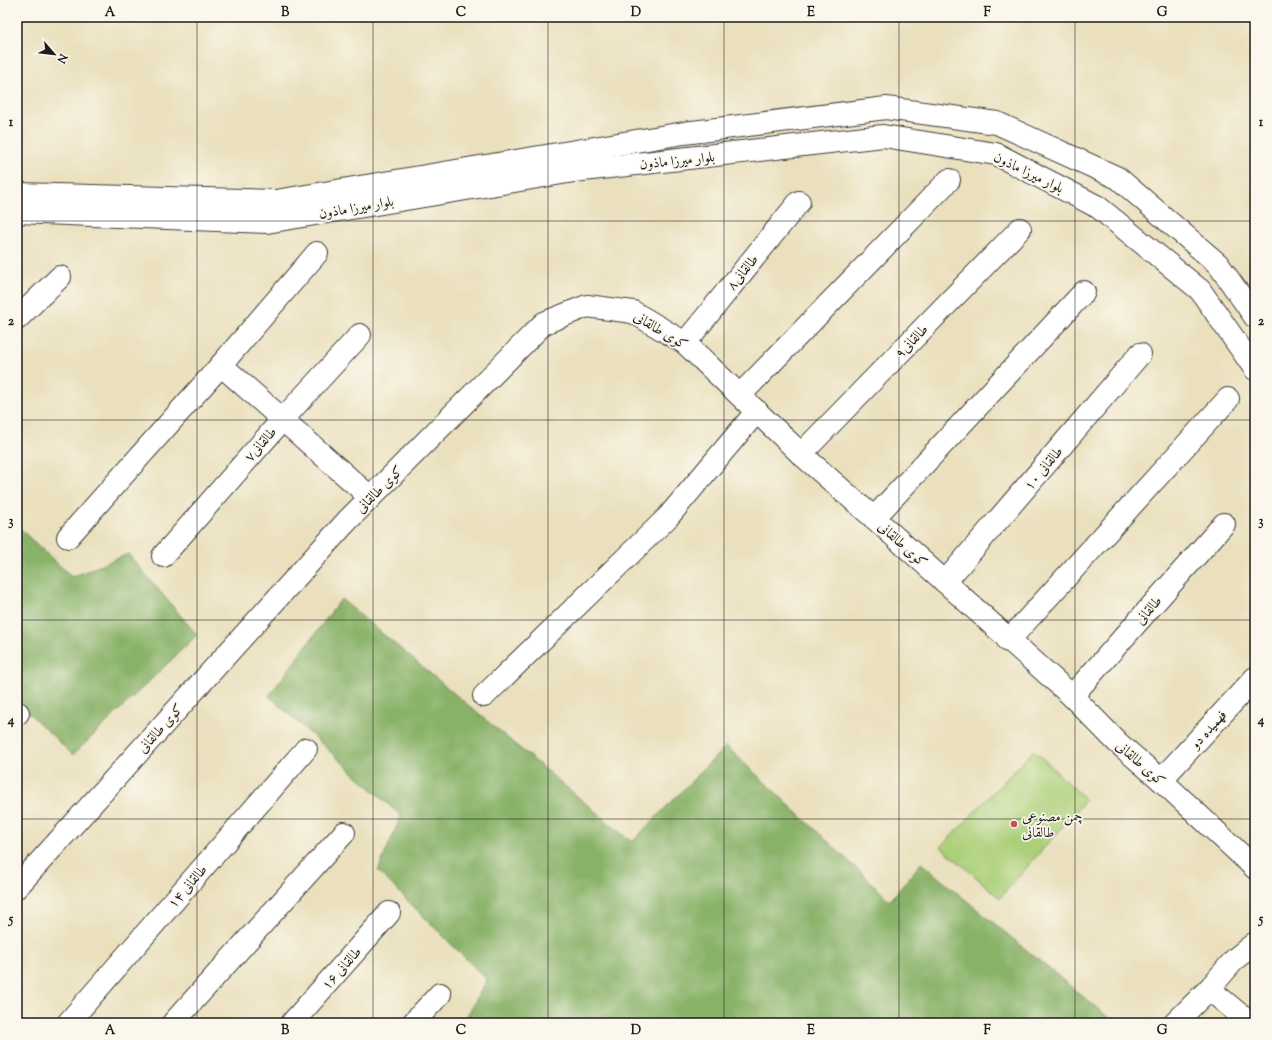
<svg xmlns="http://www.w3.org/2000/svg" width="1272" height="1040" viewBox="0 0 1272 1040" font-family="'Sorts Mill Goudy',Amiri,serif">
  <style>
    .green { fill: #acd079; stroke: #64764a }
    .forest { fill: #89b269; stroke: #526742 }
    .lines { fill: none; stroke-linecap: round; stroke-linejoin: round }
    .minor-casing { stroke: #3b3934; stroke-width: 24 }
    .major-casing { stroke: #3b3934; stroke-width: 24 }
    .minor { stroke: #fff; stroke-width: 22 }
    .major { stroke: #fff; stroke-width: 22 }
    .grid { fill: none; stroke: #1c1c1c; stroke-width: 1; stroke-opacity: 0.55 }
    .poi-dot { fill: #d1495b; stroke: #fbf7ec; stroke-width: 1.5 }
    .labels { text-anchor: middle; stroke-width: 3.5; stroke-linejoin: round; paint-order: stroke }
    .street-label { font-size: 14px; fill: #1c1c1c; stroke: #fbf7ec }
    .poi-label { font-size: 14px; fill: #1c1c1c; stroke: #fbf7ec; text-anchor: start }
    .neatline { fill: none; stroke: #1c1c1c; stroke-width: 1.5 }
    .grid-label { font-size: 13px; text-anchor: middle; font-weight: bold; fill: #1c1c1c }
  </style>
  <rect width="100%" height="100%" fill="#fbf7ec"/>
  <filter id="ink" filterUnits="userSpaceOnUse"><feTurbulence type="fractalNoise" baseFrequency=".025" numOctaves="2"/><feDisplacementMap in="SourceGraphic" scale="8" xChannelSelector="R" yChannelSelector="G"/><feConvolveMatrix kernelMatrix="1 2 1 2 8 2 1 2 1" color-interpolation-filters="sRGB"/></filter>
  <filter id="wash" filterUnits="userSpaceOnUse"><feTurbulence type="fractalNoise" baseFrequency=".012" numOctaves="4" result="noise"/><feDisplacementMap in="SourceGraphic" scale="16" xChannelSelector="R" yChannelSelector="G"/><feGaussianBlur stdDeviation="0.9" result="paint"/><feColorMatrix in="noise" values="0 0 0 0 0 0 0 0 0 0 0 0 0 0 0 0 0 1.4 0 .05"/><feComposite in="paint" operator="in"/></filter>
  <g filter="url(#wash)">
    <rect width="100%" height="100%" fill="#eae0bd"/>
    <!-- green -->
    <path class="green" d="M 1034,750 L 1086,800 L 1000,898 L 941,847 Z"/>
    <!-- forest -->
    <g class="forest">
      <path d="M 17,526 L 72,577 L 128,554 L 197,635 L 73,755 L 17,702 Z"/>
      <path d="M 341,599 L 632,842 L 726,746 L 869,880 L 890,901 L 921,863 L 1115,1023 L 463,1023 L 487,980 L 378,871 L 401,816 L 269,696 Z"/>
    </g>
  </g>
  <g filter="url(#ink)">
    <g class="lines">
      <defs>
        <g id="minor">
          <path d="M 17,319 L 60,277"/>
          <path d="M 685,343 L 799,202"/>
          <path d="M 221,365 L 370,497"/>
          <path d="M 740,395 L 949,180"/>
          <path d="M 801,454 L 1020,229"/>
          <path d="M 874,518 L 1084,292"/>
          <path d="M 68,537 L 221,365 L 317,253"/>
          <path d="M 163,556 L 282,420 L 360,335"/>
          <path d="M 945,582 L 1140,354"/>
          <path d="M 1008,641 L 1228,399"/>
          <path d="M 484,696 L 668,517 L 757,411"/>
          <path d="M 1072,696 L 1224,524"/>
          <path d="M 17,714 L 18,713"/>
          <path d="M 1161,780 L 1255,678"/>
          <path d="M 17,887 L 347,521 L 544,323 L 587,306 L 633,312 L 685,343 L 801,454 L 874,518 L 1072,696 L 1118,743 L 1161,780 L 1255,868"/>
          <path d="M 1209,989 L 1250,1023"/>
          <path d="M 68,1023 L 306,749"/>
          <path d="M 173,1023 L 344,833"/>
          <path d="M 292,1023 L 389,913"/>
          <path d="M 413,1023 L 440,994"/>
          <path d="M 1175,1023 L 1209,989 L 1235,959 L 1255,943"/>
        </g>
        <g id="major">
          <path d="M 17,194 L 276,201 L 684,133 L 886,108 L 997,123 L 1118,178 L 1218,264 L 1255,317"/>
          <path d="M 17,212 L 267,222 L 574,171 L 883,136 L 996,154 L 1098,207 L 1200,290 L 1255,369"/>
        </g>
      </defs>
      <!-- minor casing -->
      <use href="#minor" class="minor-casing"/>
      <!-- major casing -->
      <use href="#major" class="major-casing"/>
      <!-- minor -->
      <use href="#minor" class="minor"/>
      <!-- major -->
      <use href="#major" class="major"/>
    </g>
  </g>
  <!-- grid -->
  <path class="grid" d="M 197,17 L 197,1023M 373,17 L 373,1023M 548,17 L 548,1023M 724,17 L 724,1023M 899,17 L 899,1023M 1075,17 L 1075,1023M 17,221 L 1255,221M 17,420 L 1255,420M 17,620 L 1255,620M 17,819 L 1255,819"/>
  <!-- markers -->
  <circle class="poi-dot" cx="1014" cy="824" r="4"/>
  <g class="labels">
    <!-- street labels -->
    <g class="street-label">
      <text transform="translate(677 160) rotate(-6)" y="5">بلوار میرزا ماذون</text>
      <text transform="translate(1029 172) rotate(26)" y="5">بلوار میرزا ماذون</text>
      <text transform="translate(356 207) rotate(-10)" y="5">بلوار میرزا ماذون</text>
      <text transform="translate(742 272) rotate(-51)" y="5">طالقانی۸</text>
      <text transform="translate(661 330) rotate(31)" y="5">کوی طالقانی</text>
      <text transform="translate(911 341) rotate(-46)" y="5">طالقانی۹</text>
      <text transform="translate(260 444) rotate(-49)" y="5">طالقانی۷</text>
      <text transform="translate(1043 468) rotate(-50)" y="5">طالقانی ۱۰</text>
      <text transform="translate(379 489) rotate(-45)" y="5">کوی طالقانی</text>
      <text transform="translate(903 544) rotate(42)" y="5">کوی طالقانی</text>
      <text transform="translate(1148 610) rotate(-49)" y="5">طالقانی</text>
      <text transform="translate(160 728) rotate(-48)" y="5">کوی طالقانی</text>
      <text transform="translate(1208 729) rotate(-48)" y="5">فهمیده دو</text>
      <text transform="translate(1141 763) rotate(41)" y="5">کوی طالقانی</text>
      <text transform="translate(187 886) rotate(-49)" y="5">طالقانی ۱۴</text>
      <text transform="translate(341 968) rotate(-48)" y="5">طالقانی ۱۶</text>
    </g>
    <!-- poi labels -->
    <g class="poi-label">
      <text x="1022" y="821">چمن مصنوعی<tspan x="1022" dy="16">طالقانی</tspan></text>
    </g>
  </g>
  <!-- margin -->
  <rect width="1272" height="1040" fill="none" stroke="#fbf7ec" stroke-width="44"/>
  <!-- north arrow -->
  <g transform="translate(54 54) rotate(118)" stroke="#fbf7ec" stroke-width="3" paint-order="stroke">
  <path d="M0-3L7 15L0 10L-7 15Z" fill="#1c1c1c"/>
  <text y="-6" font-size="11" font-weight="bold" text-anchor="middle" fill="#1c1c1c">N</text>
  </g>
  <rect x="22" y="22" width="1228" height="996" class="neatline"/>
  <g class="grid-label">
    <text x="110" y="16">A</text>
    <text x="285" y="16">B</text>
    <text x="461" y="16">C</text>
    <text x="636" y="16">D</text>
    <text x="811" y="16">E</text>
    <text x="987" y="16">F</text>
    <text x="1162" y="16">G</text>
    <text x="11" y="126">1</text>
    <text x="1261" y="126">1</text>
    <text x="11" y="325">2</text>
    <text x="1261" y="325">2</text>
    <text x="11" y="525">3</text>
    <text x="1261" y="525">3</text>
    <text x="11" y="724">4</text>
    <text x="1261" y="724">4</text>
    <text x="11" y="923">5</text>
    <text x="1261" y="923">5</text>
    <text x="110" y="1034">A</text>
    <text x="285" y="1034">B</text>
    <text x="461" y="1034">C</text>
    <text x="636" y="1034">D</text>
    <text x="811" y="1034">E</text>
    <text x="987" y="1034">F</text>
    <text x="1162" y="1034">G</text>
  </g>
</svg>
